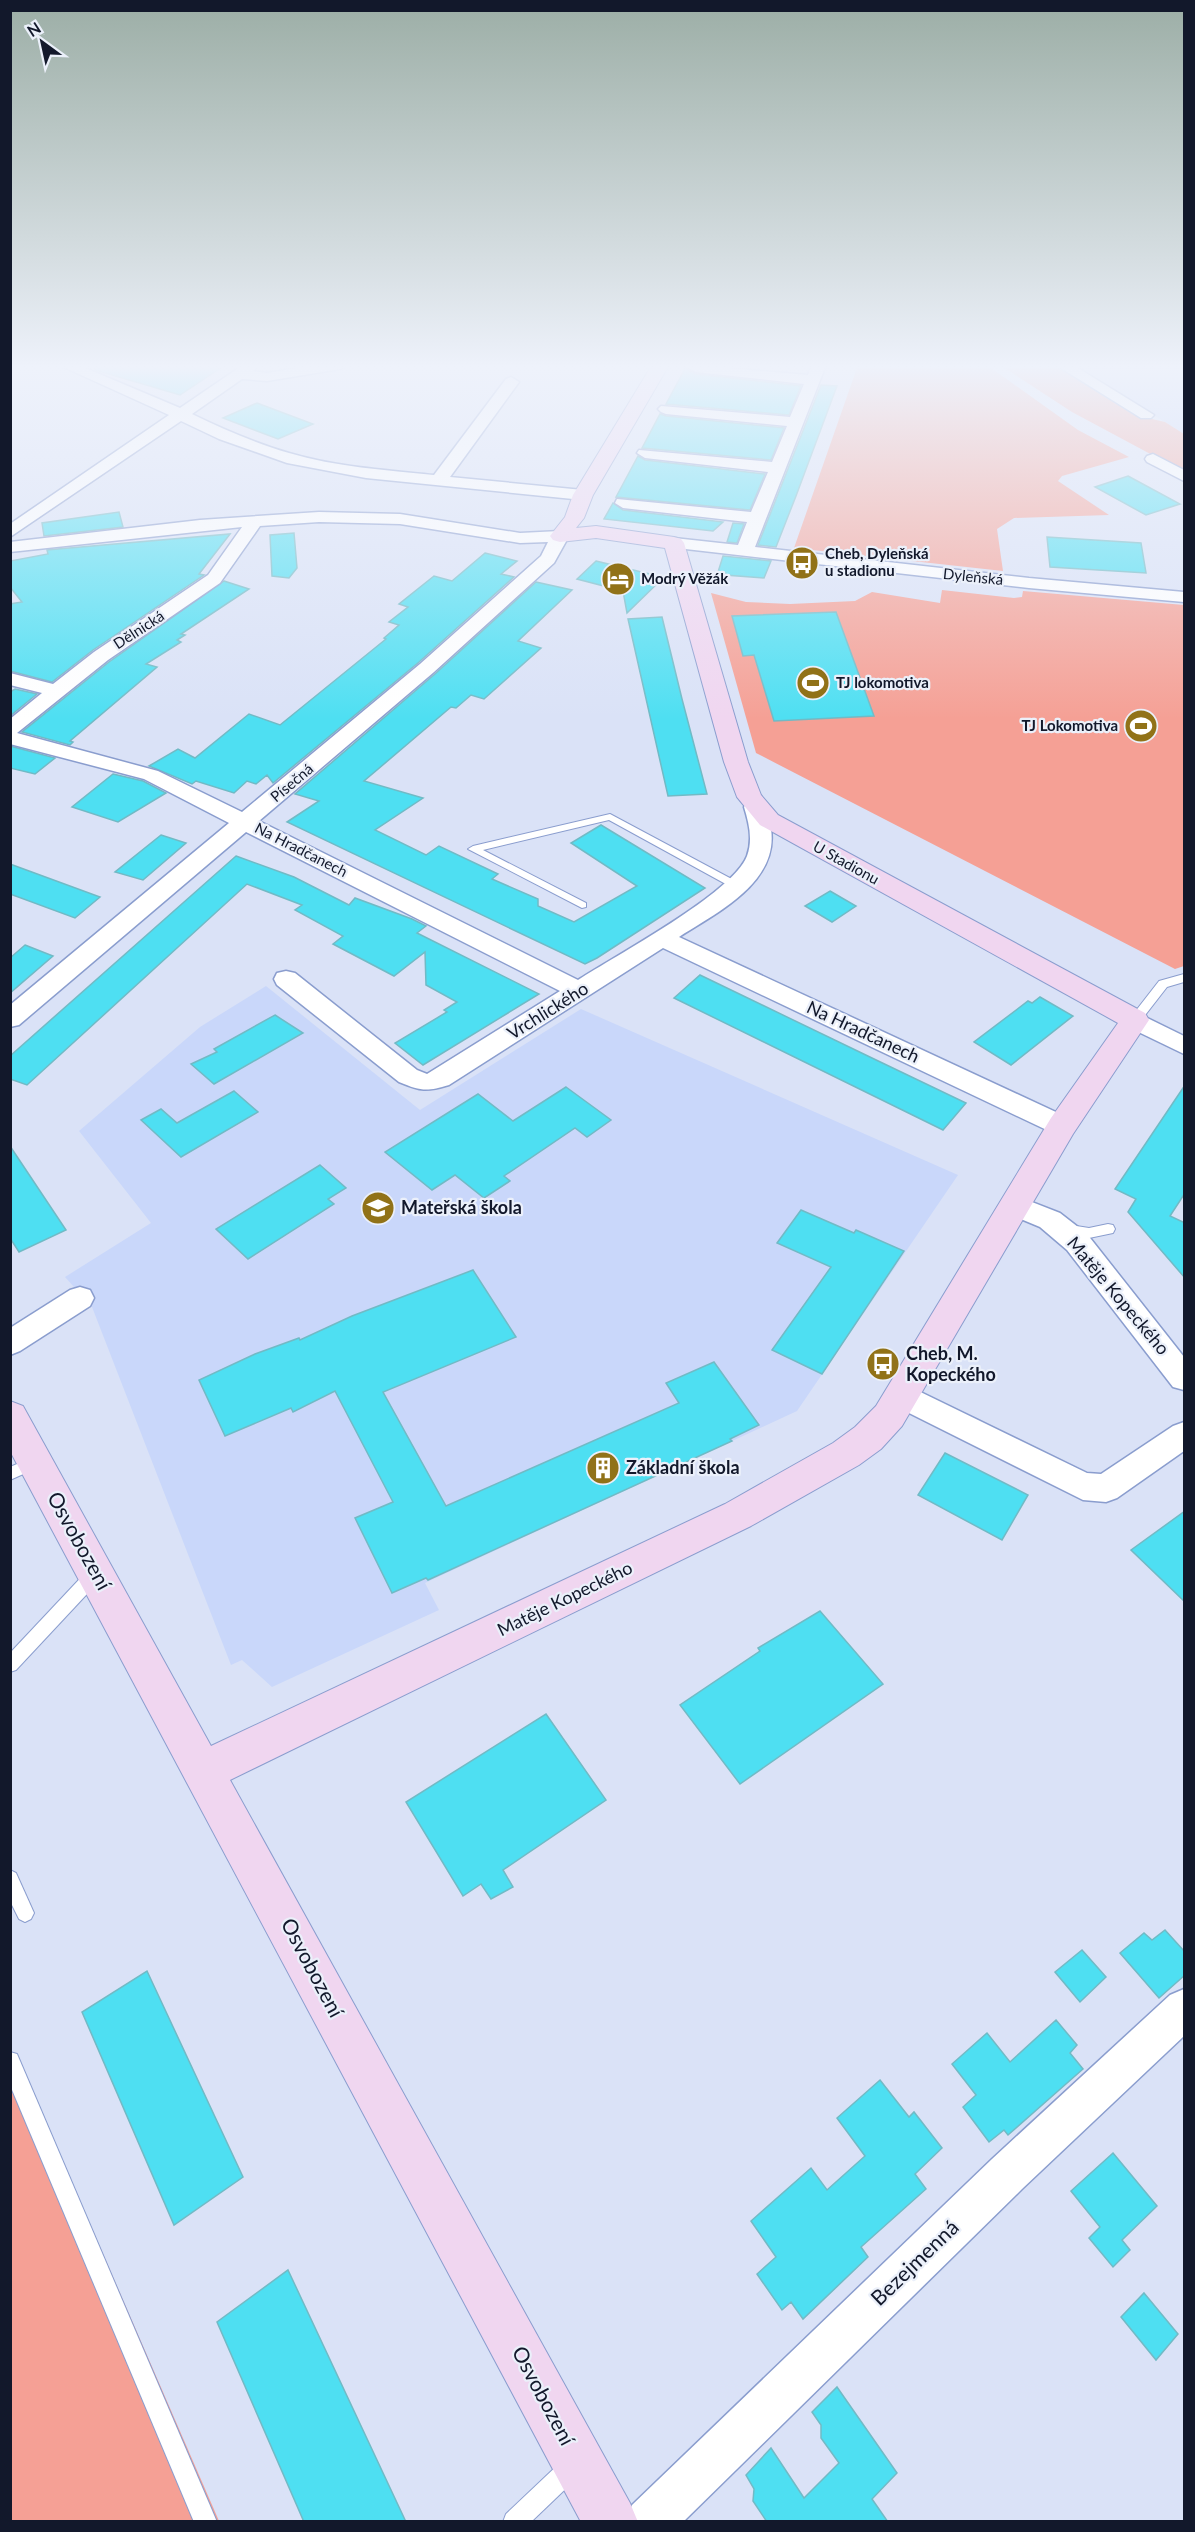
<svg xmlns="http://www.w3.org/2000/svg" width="1195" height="2532" viewBox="0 0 1195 2532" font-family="Lato,sans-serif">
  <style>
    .built { fill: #c9d7fa }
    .green { fill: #f5a095 }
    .building { fill: #4edff2; stroke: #71bac5; stroke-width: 1.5 }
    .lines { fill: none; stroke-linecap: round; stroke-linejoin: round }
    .lane-casing { stroke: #8a9dce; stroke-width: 2 }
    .street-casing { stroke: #8a9dce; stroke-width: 3 }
    .secondary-casing { stroke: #8a9dce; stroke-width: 2 }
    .lane { fill: #fff; fill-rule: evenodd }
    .street { fill: #fff; fill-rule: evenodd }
    .secondary { fill: #f0d6f0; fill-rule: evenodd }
    .labels { text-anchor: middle; stroke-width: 4.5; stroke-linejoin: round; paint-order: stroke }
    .far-poi-label { font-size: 15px; font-weight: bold; fill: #12182b; stroke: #ebf0fa; text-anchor: start }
    .far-street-label { font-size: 15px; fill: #12182b; stroke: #ebf0fa }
    .street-label { font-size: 18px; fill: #12182b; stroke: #ebf0fa }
    .poi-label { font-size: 18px; font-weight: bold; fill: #12182b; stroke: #ebf0fa; text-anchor: start }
    .near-street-label { font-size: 21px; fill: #12182b; stroke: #ebf0fa }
  </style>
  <rect width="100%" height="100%" fill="#dae2f7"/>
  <!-- built -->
  <g class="built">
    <path d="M 1070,365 L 1184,365 L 1184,434 L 1165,422 Z"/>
    <path d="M 266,986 L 420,1110 L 581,1009 L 958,1175 L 797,1411 L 425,1583 L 439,1610 L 272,1687 L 242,1660 L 231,1665 L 92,1307 L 65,1277 L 151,1223 L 79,1131 L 200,1027 Z"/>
  </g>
  <!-- green -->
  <g class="green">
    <path d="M 858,365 L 987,365 L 1078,430 L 1129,457 L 1062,476 L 1058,481 L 1109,515 L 1014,518 L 997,529 L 1003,571 L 794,548 Z"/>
    <path d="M 1000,365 L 1054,365 L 1134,415 L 1165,422 L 1184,434 L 1184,472 L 1072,412 Z"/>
    <path d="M 942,590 L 1014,598 L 1022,597 L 1023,591 L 1184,605 L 1184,966 L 1175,969 L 756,753 L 711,593 L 746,602 L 790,604 L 855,601 L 872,592 L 940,603 Z"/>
    <path d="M 24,2072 L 219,2521 L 11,2522 L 10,2078 Z"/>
  </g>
  <!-- building -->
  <g class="building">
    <path d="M 96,365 L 225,365 L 180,395 L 95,370 Z"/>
    <path d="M 687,365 L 689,365 L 688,370 L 696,374 L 801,386 L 789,415 L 666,404 Z"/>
    <path d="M 821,385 L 837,386 L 796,496 L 776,547 L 758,545 Z"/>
    <path d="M 257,403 L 313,424 L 278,439 L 223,418 Z"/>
    <path d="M 660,414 L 666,416 L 784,428 L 771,460 L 642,448 Z"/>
    <path d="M 638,456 L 645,460 L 765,474 L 750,510 L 616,497 Z"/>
    <path d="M 1128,476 L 1180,504 L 1146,515 L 1095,487 Z"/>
    <path d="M 613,503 L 623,510 L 723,522 L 713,531 L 604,519 Z"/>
    <path d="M 119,512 L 123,527 L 44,536 L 42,523 Z"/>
    <path d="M 733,523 L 744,524 L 737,543 L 727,542 Z"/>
    <path d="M 294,533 L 297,568 L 289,578 L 272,576 L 270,535 Z"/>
    <path d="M 230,534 L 199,574 L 204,575 L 93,650 L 52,682 L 10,671 L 10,604 L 22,602 L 10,587 L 10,561 L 48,554 L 47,550 Z"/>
    <path d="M 1047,537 L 1141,543 L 1146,573 L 1050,567 Z"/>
    <path d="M 485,553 L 517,561 L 501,574 L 514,577 L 419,662 L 273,783 L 267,775 L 256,784 L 247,781 L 234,793 L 196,781 L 192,784 L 149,766 L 178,749 L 195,758 L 249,714 L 280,725 L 386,639 L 384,638 L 399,625 L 389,622 L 408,607 L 399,604 L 434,576 L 452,581 Z"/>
    <path d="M 723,556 L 771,561 L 764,578 L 725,575 L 726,573 L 718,572 Z"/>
    <path d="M 596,561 L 654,575 L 662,579 L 627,613 L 623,591 L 577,579 Z"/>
    <path d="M 224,581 L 249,589 L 181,634 L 185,635 L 177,640 L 181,642 L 146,664 L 157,667 L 70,741 L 73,742 L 70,745 L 22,732 L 109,662 Z"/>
    <path d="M 536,582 L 572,590 L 518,641 L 541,648 L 484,699 L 471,695 L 456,708 L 451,707 L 364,781 L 423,798 L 375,830 L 426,855 L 439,846 L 498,874 L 492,879 L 538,899 L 538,906 L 574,922 L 637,886 L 571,843 L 601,825 L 705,888 L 597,958 L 585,964 L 287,822 L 319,801 L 295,794 L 435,674 Z"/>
    <path d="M 836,612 L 874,716 L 774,721 L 754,655 L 743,656 L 732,616 Z"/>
    <path d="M 662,617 L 682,699 L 707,794 L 668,796 L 628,619 Z"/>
    <path d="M 15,689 L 37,694 L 10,716 L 10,692 Z"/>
    <path d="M 10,746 L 55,758 L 35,774 L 10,768 Z"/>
    <path d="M 113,774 L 143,781 L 166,793 L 118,822 L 72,807 Z"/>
    <path d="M 161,835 L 186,843 L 143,880 L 115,872 Z"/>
    <path d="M 236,856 L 294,877 L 349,905 L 355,898 L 412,919 L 426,926 L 417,933 L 539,994 L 423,1065 L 395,1043 L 447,1012 L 444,1010 L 457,1002 L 426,985 L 425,952 L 394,976 L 333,944 L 343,936 L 295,910 L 302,905 L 247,884 L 27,1085 L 10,1079 L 10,1056 Z"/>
    <path d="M 10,864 L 100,897 L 75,918 L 10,894 Z"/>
    <path d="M 830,891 L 856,906 L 832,922 L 805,906 Z"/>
    <path d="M 25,945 L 53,956 L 10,993 L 10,958 Z"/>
    <path d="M 700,975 L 872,1058 L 966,1103 L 943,1130 L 674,998 Z"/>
    <path d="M 1040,997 L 1073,1016 L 1011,1065 L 974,1042 L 1028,1001 L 1032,1003 Z"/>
    <path d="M 275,1015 L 303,1033 L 214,1084 L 191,1064 L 217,1052 L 214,1049 Z"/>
    <path d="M 1185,1085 L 1185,1193 L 1170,1216 L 1185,1223 L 1185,1278 L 1128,1212 L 1136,1199 L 1115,1189 Z"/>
    <path d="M 566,1087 L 611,1120 L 587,1137 L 575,1128 L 504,1176 L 510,1181 L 484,1198 L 455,1175 L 432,1190 L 385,1152 L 478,1094 L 513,1121 Z"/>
    <path d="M 234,1091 L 258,1112 L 181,1157 L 141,1120 L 161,1109 L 177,1123 Z"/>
    <path d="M 10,1146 L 66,1230 L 19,1252 L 10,1238 Z"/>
    <path d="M 320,1165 L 346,1188 L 328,1199 L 334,1204 L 248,1259 L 216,1229 Z"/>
    <path d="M 801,1210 L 854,1233 L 856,1230 L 904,1251 L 822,1374 L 772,1350 L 831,1267 L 777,1243 Z"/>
    <path d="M 473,1270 L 516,1337 L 383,1392 L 446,1506 L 679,1403 L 666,1383 L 714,1362 L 759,1425 L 730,1439 L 732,1441 L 428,1580 L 426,1578 L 392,1593 L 355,1518 L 393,1502 L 335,1391 L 293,1412 L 291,1408 L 225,1436 L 199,1380 L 255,1354 L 299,1338 L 300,1340 L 352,1316 Z"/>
    <path d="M 945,1453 L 1028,1495 L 1002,1540 L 918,1495 Z"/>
    <path d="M 1185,1511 L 1185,1602 L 1131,1550 Z"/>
    <path d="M 820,1611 L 883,1684 L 740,1784 L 680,1705 L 760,1651 L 758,1648 Z"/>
    <path d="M 546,1714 L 606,1800 L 503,1870 L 513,1887 L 491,1899 L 481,1884 L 463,1896 L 406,1802 Z"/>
    <path d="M 1165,1930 L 1185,1952 L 1185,1975 L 1159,1998 L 1120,1953 L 1144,1933 L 1152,1940 Z"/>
    <path d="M 1082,1950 L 1106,1977 L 1080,2002 L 1055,1972 Z"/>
    <path d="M 147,1971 L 243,2177 L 174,2225 L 82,2012 Z"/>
    <path d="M 1056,2020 L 1077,2045 L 1070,2053 L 1083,2069 L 1008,2135 L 1004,2130 L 989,2142 L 963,2107 L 976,2095 L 952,2064 L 987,2033 L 1010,2062 Z"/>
    <path d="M 880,2080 L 909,2117 L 914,2112 L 942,2148 L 915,2174 L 926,2189 L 861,2247 L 868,2257 L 803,2319 L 791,2302 L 782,2310 L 757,2274 L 776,2257 L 751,2221 L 811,2168 L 827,2190 L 865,2156 L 837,2118 Z"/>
    <path d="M 1113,2153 L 1157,2206 L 1122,2240 L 1130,2250 L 1113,2267 L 1089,2238 L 1100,2227 L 1071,2191 Z"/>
    <path d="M 288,2270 L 406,2522 L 304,2522 L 217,2322 Z"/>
    <path d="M 1144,2293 L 1178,2334 L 1156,2360 L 1121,2317 Z"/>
    <path d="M 837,2387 L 897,2473 L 872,2499 L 888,2522 L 767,2522 L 753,2501 L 754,2489 L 746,2475 L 771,2448 L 804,2498 L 839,2463 L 821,2438 L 821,2425 L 812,2412 Z"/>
  </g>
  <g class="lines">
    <defs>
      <g id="lane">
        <path d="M 610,814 L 741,884 L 742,886 L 741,888 L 733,888 L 609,820 L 483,850 L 586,903 L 586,907 L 582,908 L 468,849 L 473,846 Z"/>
        <path d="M 1184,974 L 1184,982 L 1167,987 L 1139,1023 L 1131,1023 L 1129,1020 L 1131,1017 L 1159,981 Z"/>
        <path d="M 1108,1224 L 1113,1225 L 1115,1229 L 1113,1233 L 1089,1238 L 1065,1234 L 1063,1230 L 1070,1225 L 1089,1228 Z"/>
        <path d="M 36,1456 L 41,1458 L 43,1462 L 41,1466 L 10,1480 L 10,1467 Z"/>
        <path d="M 95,1567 L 101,1569 L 103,1574 L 101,1579 L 16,1670 L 10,1672 L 10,1653 L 89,1569 Z"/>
        <path d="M 10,1870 L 16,1873 L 34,1913 L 31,1919 L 25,1922 L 19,1919 L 10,1901 Z"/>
        <path d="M 10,2052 L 17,2054 L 217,2522 L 194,2522 L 10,2085 Z"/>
        <path d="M 570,2458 L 578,2461 L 581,2469 L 578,2477 L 531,2522 L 503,2522 L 506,2514 L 562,2461 Z"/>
      </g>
      <g id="street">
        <path d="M 59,365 L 78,365 L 180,408 L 243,365 L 259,365 L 253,371 L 267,373 L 315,365 L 347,365 L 340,369 L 267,381 L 242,379 L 192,414 C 223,429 255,443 289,453 C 336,467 386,470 434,475 L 506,379 L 511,377 L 519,382 L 450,477 L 583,490 L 591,495 L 583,500 L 366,478 L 287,463 L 219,439 L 181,421 L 10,537 L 10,524 L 169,415 Z"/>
        <path d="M 692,365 L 808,375 L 812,365 L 826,365 L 755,547 L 1029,578 L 1184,592 L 1184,602 L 1029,588 L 668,547 L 665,543 L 668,539 L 674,538 L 738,545 L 747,522 L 623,508 L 615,503 L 617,499 L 751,512 L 768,472 L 645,458 L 637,453 L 639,450 L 772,462 L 787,426 L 666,414 L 661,412 L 658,409 L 661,406 L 790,417 L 804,384 L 696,372 L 689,368 Z"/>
        <path d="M 1056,365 L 1073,365 L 1154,415 L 1151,418 L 1141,418 Z"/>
        <path d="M 1153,454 L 1184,470 L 1184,481 L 1147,462 L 1145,459 L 1147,456 Z"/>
        <path d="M 319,512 L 400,514 L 520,533 L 560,531 L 569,536 L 554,563 L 434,672 L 259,821 L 578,980 C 615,956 733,893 747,856 C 753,840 749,823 744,807 L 747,802 L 763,802 C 768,810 770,820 771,829 C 779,883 716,913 679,937 L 1071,1119 L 1075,1126 L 1071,1133 L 1062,1135 L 1053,1133 L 663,948 L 449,1085 C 426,1092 421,1091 399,1082 L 277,985 L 274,979 L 277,973 L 286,971 L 295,973 L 417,1070 L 427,1074 L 560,991 L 246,832 L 19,1025 L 10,1027 L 10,1005 L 229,823 L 144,779 L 10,744 L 10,719 L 42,693 L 10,685 L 10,673 L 53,684 L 94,652 L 208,575 L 242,527 L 10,552 L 10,542 L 200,520 ZM 319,522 L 400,524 L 520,543 L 548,542 L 541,556 L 420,664 L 242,812 L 158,771 L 17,733 L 108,660 L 220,583 L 260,526 Z"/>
        <path d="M 1135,1012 L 1184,1036 L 1184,1054 L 1126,1026 L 1123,1020 L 1126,1014 Z"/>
        <path d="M 1014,1195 L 1060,1213 L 1087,1234 L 1184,1357 L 1184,1390 L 1173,1387 L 1067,1250 L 1040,1227 L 1004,1212 L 1000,1205 L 1004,1198 Z"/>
        <path d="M 80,1287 L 90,1290 L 94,1298 L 90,1306 L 20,1351 L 10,1355 L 10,1328 L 70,1290 Z"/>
        <path d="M 902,1383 L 1087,1473 L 1101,1474 L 1173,1426 L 1184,1422 L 1184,1451 L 1117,1498 L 1106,1502 L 1083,1500 L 891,1404 L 887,1395 L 891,1386 Z"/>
        <path d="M 1184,1989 L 1184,2036 L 1022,2189 L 683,2522 L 625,2522 L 632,2505 L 992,2159 L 1170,1995 Z"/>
      </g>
      <path id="secondary" d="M 652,365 L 669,365 L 593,495 L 584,518 L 576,528 L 596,526 L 674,537 L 681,539 L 684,543 L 748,762 L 761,795 L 778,815 L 1145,1013 L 1149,1020 L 1073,1134 L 902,1426 L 881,1449 L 859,1465 L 751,1526 L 230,1780 L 630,2503 L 638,2522 L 581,2522 L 10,1451 L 10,1401 L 23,1406 L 211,1746 L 725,1504 L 833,1443 L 855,1427 L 876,1406 L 1051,1118 L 1118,1023 L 760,825 L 737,797 L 724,762 L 665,548 L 596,538 L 560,542 L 553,540 L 550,536 L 565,517 L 573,495 Z"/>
    </defs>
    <!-- lane casing -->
    <use href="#lane" class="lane-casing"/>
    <!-- street casing -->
    <use href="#street" class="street-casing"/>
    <!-- secondary casing -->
    <use href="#secondary" class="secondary-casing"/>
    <!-- lane -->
    <use href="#lane" class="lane"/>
    <!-- street -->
    <use href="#street" class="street"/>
    <!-- secondary -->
    <use href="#secondary" class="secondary"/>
  </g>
  <!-- sky -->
  <linearGradient id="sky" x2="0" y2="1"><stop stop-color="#9caea6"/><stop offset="0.51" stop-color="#eef2fb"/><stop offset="1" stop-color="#eef2fb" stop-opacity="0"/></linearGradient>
  <rect width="1195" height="719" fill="url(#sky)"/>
  <!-- icons -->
  <defs>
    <symbol id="bus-disc" viewBox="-11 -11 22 22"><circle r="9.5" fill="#917218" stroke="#ebf0fa"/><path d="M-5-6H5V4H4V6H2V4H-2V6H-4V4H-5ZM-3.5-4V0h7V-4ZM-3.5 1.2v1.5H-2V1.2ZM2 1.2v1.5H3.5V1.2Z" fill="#fff"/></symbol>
    <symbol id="hotel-disc" viewBox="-11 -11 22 22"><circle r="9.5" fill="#917218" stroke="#ebf0fa"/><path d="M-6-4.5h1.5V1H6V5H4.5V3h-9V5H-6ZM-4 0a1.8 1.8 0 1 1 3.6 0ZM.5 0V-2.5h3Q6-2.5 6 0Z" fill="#fff"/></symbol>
    <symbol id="stadium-disc" viewBox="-11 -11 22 22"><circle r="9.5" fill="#917218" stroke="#ebf0fa"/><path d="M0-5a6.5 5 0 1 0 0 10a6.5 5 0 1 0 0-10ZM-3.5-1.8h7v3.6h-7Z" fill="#fff"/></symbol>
    <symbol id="school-disc" viewBox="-11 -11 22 22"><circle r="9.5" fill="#917218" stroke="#ebf0fa"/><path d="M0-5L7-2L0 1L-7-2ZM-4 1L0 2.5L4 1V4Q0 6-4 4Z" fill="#fff"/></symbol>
    <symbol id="building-disc" viewBox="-11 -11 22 22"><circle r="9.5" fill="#917218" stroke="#ebf0fa"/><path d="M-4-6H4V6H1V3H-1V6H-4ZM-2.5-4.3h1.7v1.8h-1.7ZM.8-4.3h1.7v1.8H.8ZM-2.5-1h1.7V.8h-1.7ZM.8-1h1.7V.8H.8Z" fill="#fff"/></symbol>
  </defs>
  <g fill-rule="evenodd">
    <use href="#bus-disc" x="783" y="544" width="38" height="38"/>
    <use href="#hotel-disc" x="599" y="560" width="38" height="38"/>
    <use href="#stadium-disc" x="794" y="664" width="38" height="38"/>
    <use href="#stadium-disc" x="1122" y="707" width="38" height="38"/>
    <use href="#school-disc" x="359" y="1189" width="38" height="38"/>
    <use href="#bus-disc" x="864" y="1345" width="38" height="38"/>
    <use href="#building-disc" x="584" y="1449" width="38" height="38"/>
  </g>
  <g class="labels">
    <!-- far-poi labels -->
    <g class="far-poi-label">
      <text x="825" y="559">Cheb, Dyleňská<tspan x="825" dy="17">u stadionu</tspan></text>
      <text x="641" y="584">Modrý Věžák</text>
      <text x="836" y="688">TJ lokomotiva</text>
      <text x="1118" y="731" text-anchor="end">TJ Lokomotiva</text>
    </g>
    <!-- far-street labels -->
    <g class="far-street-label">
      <text transform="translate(973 577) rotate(6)" y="5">Dyleňská</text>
      <text transform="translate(139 630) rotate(-33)" y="5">Dělnická</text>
      <text transform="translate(292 783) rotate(-40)" y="5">Písečná</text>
      <text transform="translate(301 850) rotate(27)" y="5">Na Hradčanech</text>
      <text transform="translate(846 863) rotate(29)" y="5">U Stadionu</text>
    </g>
    <!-- street labels -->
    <g class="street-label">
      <text transform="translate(548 1011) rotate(-32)" y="6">Vrchlického</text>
      <text transform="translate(863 1032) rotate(25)" y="6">Na Hradčanech</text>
      <text transform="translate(1118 1296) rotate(50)" y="6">Matěje Kopeckého</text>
      <text transform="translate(565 1599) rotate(-26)" y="6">Matěje Kopeckého</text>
    </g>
    <!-- poi labels -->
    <g class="poi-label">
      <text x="401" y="1214">Mateřská škola</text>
      <text x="906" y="1360">Cheb, M.<tspan x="906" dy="21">Kopeckého</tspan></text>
      <text x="626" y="1474">Základní škola</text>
    </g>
    <!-- near-street labels -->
    <g class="near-street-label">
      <text transform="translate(79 1541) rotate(61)" y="7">Osvobození</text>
      <text transform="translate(312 1968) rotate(62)" y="7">Osvobození</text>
      <text transform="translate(915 2263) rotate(-44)" y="7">Bezejmenná</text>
      <text transform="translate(543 2396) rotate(62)" y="7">Osvobození</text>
    </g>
  </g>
  <!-- border -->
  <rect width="1195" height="2532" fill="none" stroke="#12182b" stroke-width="24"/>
  <!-- north arrow -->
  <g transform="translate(42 42) rotate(327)" stroke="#ebf0fa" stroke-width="4.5" paint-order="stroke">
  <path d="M0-4.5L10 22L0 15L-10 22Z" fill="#12182b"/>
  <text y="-9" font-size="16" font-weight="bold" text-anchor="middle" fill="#12182b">N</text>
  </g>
</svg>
